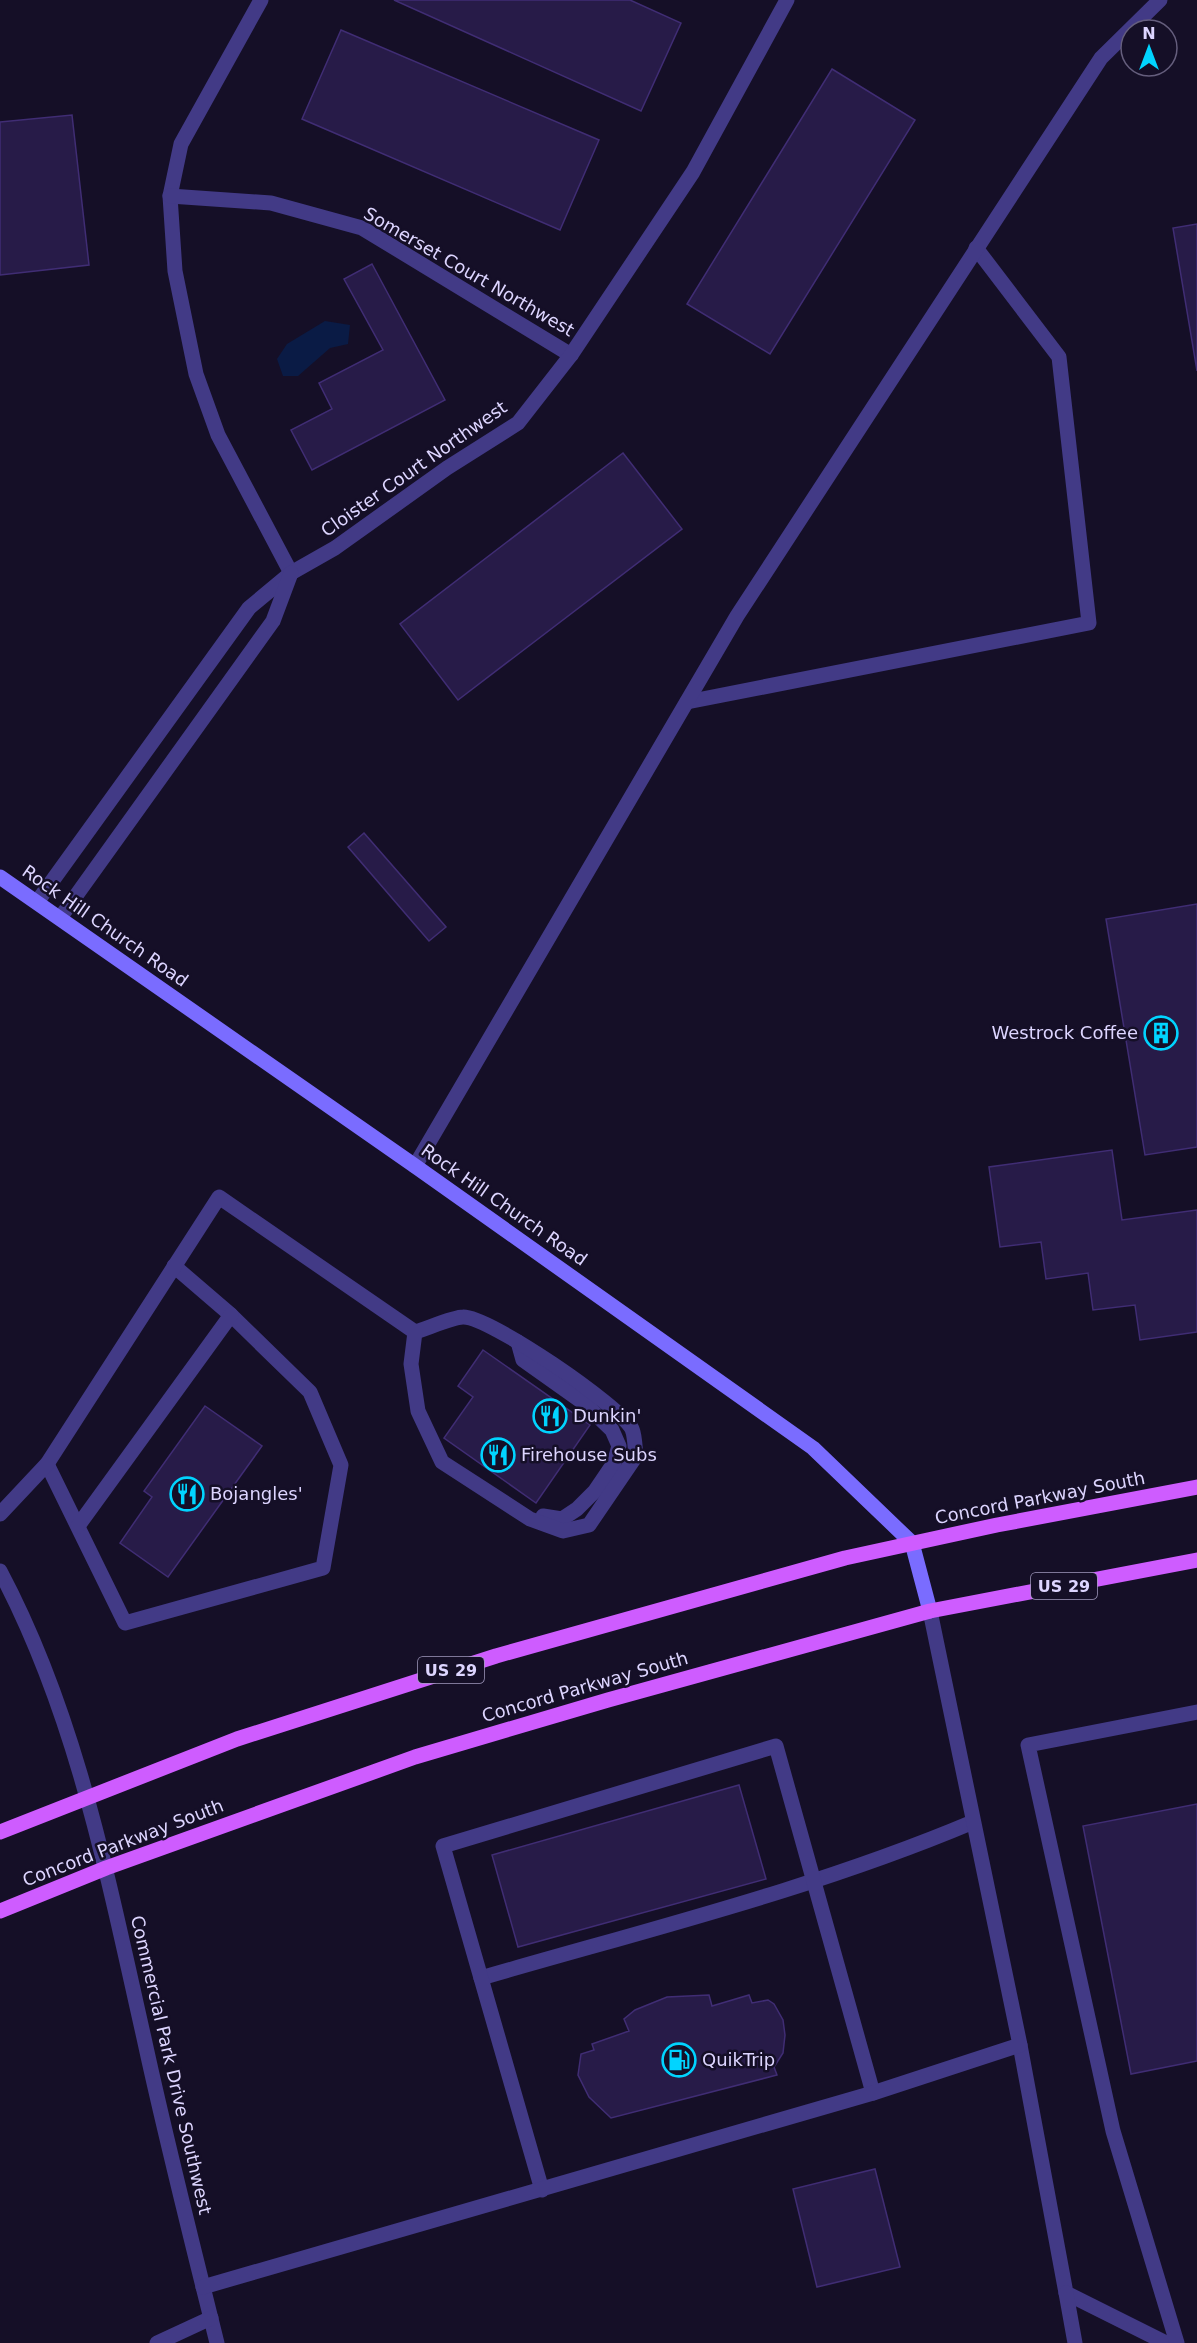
<svg xmlns="http://www.w3.org/2000/svg" width="1197" height="2343" viewBox="0 0 1197 2343" font-family="'DejaVu Sans',sans-serif">
  <style>
    .water { fill: #0a1b45 }
    .building { fill: #271b48; stroke: #402d74; stroke-width: 1.5 }
    .lines { fill: none; stroke-linecap: round; stroke-linejoin: round }
    .lane { stroke: #423a86; stroke-width: 15 }
    .street { stroke: #423a86; stroke-width: 15 }
    .secondary { stroke: #7a6cff; stroke-width: 15 }
    .primary { stroke: #ce5cff; stroke-width: 15 }
    .labels { text-anchor: middle; stroke-width: 5; stroke-linejoin: round; paint-order: stroke }
    .shield { fill: #150f27; stroke: #a19abe; stroke-width: 1.5 }
    .shield-label { font-size: 16px; font-weight: bold; fill: #ddd5ff }
    .street-label { font-size: 18px; fill: #ddd5ff; stroke: #150f27 }
    .poi-label { font-size: 18px; fill: #ddd5ff; stroke: #150f27; text-anchor: start }
  </style>
  <rect width="100%" height="100%" fill="#150f27"/>
  <!-- water -->
  <path class="water" d="M 325,321 L 350,325 L 348,344 L 330,348 L 298,376 L 283,376 L 277,359 L 287,344 Z"/>
  <!-- building -->
  <g class="building">
    <path d="M 394,0 L 630,0 L 681,23 L 641,111 Z"/>
    <path d="M 341,30 L 599,140 L 560,230 L 302,119 Z"/>
    <path d="M 832,69 L 915,120 L 770,354 L 687,304 Z"/>
    <path d="M 72,115 L 89,265 L 0,275 L 0,122 Z"/>
    <path d="M 1197,224 L 1197,371 L 1173,228 Z"/>
    <path d="M 372,264 L 445,400 L 312,470 L 291,430 L 332,409 L 319,383 L 383,350 L 344,279 Z"/>
    <path d="M 623,453 L 682,529 L 458,700 L 400,624 Z"/>
    <path d="M 364,833 L 446,927 L 429,941 L 348,847 Z"/>
    <path d="M 1197,904 L 1197,1147 L 1145,1155 L 1106,919 Z"/>
    <path d="M 1112,1150 L 1122,1220 L 1197,1210 L 1197,1332 L 1140,1340 L 1135,1305 L 1093,1310 L 1088,1273 L 1046,1279 L 1041,1242 L 1000,1247 L 989,1167 Z"/>
    <path d="M 483,1350 L 590,1425 L 536,1503 L 444,1438 L 473,1397 L 458,1386 Z"/>
    <path d="M 205,1406 L 262,1446 L 168,1577 L 120,1543 L 152,1497 L 144,1491 Z"/>
    <path d="M 739,1785 L 766,1879 L 518,1947 L 492,1855 Z"/>
    <path d="M 1197,1804 L 1197,2061 L 1131,2074 L 1083,1826 Z"/>
    <path d="M 709,1995 L 712,2006 L 749,1995 L 752,2003 L 768,2000 L 774,2004 L 783,2020 L 785,2035 L 783,2053 L 774,2067 L 777,2075 L 611,2118 L 589,2097 L 578,2075 L 581,2054 L 594,2050 L 592,2044 L 629,2031 L 624,2019 L 635,2010 L 667,1997 Z"/>
    <path d="M 875,2169 L 900,2267 L 817,2287 L 793,2189 Z"/>
  </g>
  <g class="lines">
    <!-- lane -->
    <g class="lane">
      <path d="M 687,702 L 1089,623 L 1059,357 L 976,248"/>
      <path d="M 415,1166 L 737,616 L 1101,58 L 1160,0"/>
      <path d="M 518,1342 L 523,1360 L 585,1404 L 612,1430 L 619,1446 L 614,1463 L 595,1491 L 577,1509 L 562,1519 L 543,1516"/>
      <path d="M 47,1464 L 125,1623 L 323,1568 L 341,1465 L 310,1392 L 231,1315 L 174,1266"/>
      <path d="M 0,1514 L 47,1464 L 219,1197 L 415,1332 L 411,1364 L 418,1411 L 442,1462 L 530,1519 L 563,1531 L 589,1525 L 636,1456 C 635,1448 635,1436 632,1429 C 620,1406 489,1316 463,1317 C 453,1317 426,1329 415,1332"/>
      <path d="M 78,1526 L 231,1315"/>
      <path d="M 0,1571 C 77,1716 108,1879 144,2038 C 166,2140 192,2242 217,2343"/>
      <path d="M 481,1978 C 646,1930 814,1889 973,1822"/>
      <path d="M 1020,2045 L 1066,2293 L 1166,2343"/>
      <path d="M 542,2190 L 443,1846 L 776,1746 L 873,2093"/>
      <path d="M 203,2287 L 873,2093 L 1020,2045 L 930,1611"/>
      <path d="M 1066,2293 L 1075,2343"/>
      <path d="M 157,2343 L 211,2318"/>
      <path d="M 1177,2343 L 1113,2131 L 1028,1745 L 1197,1712"/>
    </g>
    <!-- street -->
    <g class="street">
      <path d="M 261,0 L 181,144 L 170,196 L 175,271 L 196,374 L 218,435 L 291,573"/>
      <path d="M 170,196 L 271,203 L 362,228 L 571,355"/>
      <path d="M 37,902 L 249,608 L 291,573 L 335,548 L 447,468 L 518,423 L 571,355 L 693,172 L 787,0"/>
      <path d="M 60,918 L 273,621 L 291,573"/>
    </g>
    <!-- secondary -->
    <path class="secondary" d="M 0,877 L 415,1166 L 813,1448 L 912,1543 L 930,1611"/>
    <!-- primary -->
    <g class="primary">
      <path d="M 0,1832 L 237,1739 L 496,1656 L 845,1558 L 997,1525 L 1197,1487"/>
      <path d="M 0,1911 L 106,1868 L 415,1757 L 608,1700 L 930,1611 L 1197,1560"/>
    </g>
  </g>
  <!-- icons -->
  <defs>
    <symbol id="building-ring" viewBox="-11 -11 22 22"><circle r="9.5" fill="#150f27" stroke="#01d4ff" stroke-width="1.5"/><path d="M-4-6H4V6H1V3H-1V6H-4ZM-2.5-4.3h1.7v1.8h-1.7ZM.8-4.3h1.7v1.8H.8ZM-2.5-1h1.7V.8h-1.7ZM.8-1h1.7V.8H.8Z" fill="#01d4ff"/></symbol>
    <symbol id="restaurant-ring" viewBox="-11 -11 22 22"><circle r="9.5" fill="#150f27" stroke="#01d4ff" stroke-width="1.5"/><path d="M-5-6h1v4h1v-4h1v4h1v-4h1v5L-1.5 .5V6h-2V.5L-5-1ZM5-6V6H3V1.5H1.5Q1.5-4 5-6Z" fill="#01d4ff"/></symbol>
    <symbol id="fuel-ring" viewBox="-11 -11 22 22"><circle r="9.5" fill="#150f27" stroke="#01d4ff" stroke-width="1.5"/><path d="M-5.5-6h7V0h2V4h1.3V-2.5L3-4.5l.8-.8L6-3V5H2.5V1h-1V6h-7ZM-4.2-4.7v3.2H.2V-4.7Z" fill="#01d4ff"/></symbol>
  </defs>
  <g fill-rule="evenodd">
    <use href="#building-ring" x="1142" y="1014" width="38" height="38"/>
    <use href="#restaurant-ring" x="531" y="1397" width="38" height="38"/>
    <use href="#restaurant-ring" x="479" y="1436" width="38" height="38"/>
    <use href="#restaurant-ring" x="168" y="1475" width="38" height="38"/>
    <use href="#fuel-ring" x="660" y="2041" width="38" height="38"/>
  </g>
  <g class="labels">
    <!-- shield labels -->
    <g class="shield">
      <rect x="1031" y="1573" width="66" height="26" rx="4.5"/>
      <rect x="418" y="1657" width="66" height="26" rx="4.5"/>
    </g>
    <g class="shield-label">
      <text x="1064" y="1592">US 29</text>
      <text x="451" y="1676">US 29</text>
    </g>
    <!-- street labels -->
    <g class="street-label">
      <text transform="translate(469 272) rotate(30)" y="6">Somerset Court Northwest</text>
      <text transform="translate(414 469) rotate(-35)" y="6">Cloister Court Northwest</text>
      <text transform="translate(105 926) rotate(35)" y="6">Rock Hill Church Road</text>
      <text transform="translate(504 1205) rotate(35)" y="6">Rock Hill Church Road</text>
      <text transform="translate(1040 1498) rotate(-11)" y="6">Concord Parkway South</text>
      <text transform="translate(585 1687) rotate(-16)" y="6">Concord Parkway South</text>
      <text transform="translate(123 1843) rotate(-21)" y="6">Concord Parkway South</text>
      <text transform="translate(171 2065) rotate(77)" y="6">Commercial Park Drive Southwest</text>
    </g>
    <!-- poi labels -->
    <g class="poi-label">
      <text x="1138" y="1039" text-anchor="end">Westrock Coffee</text>
      <text x="573" y="1422">Dunkin'</text>
      <text x="521" y="1461">Firehouse Subs</text>
      <text x="210" y="1500">Bojangles'</text>
      <text x="702" y="2066">QuikTrip</text>
    </g>
  </g>
  <!-- north arrow -->
  <g transform="translate(1149 48)"><circle r="28" fill="#150f27" stroke="#655e7d" stroke-width="1.5"/>
  <path d="M0-4.5L10 22L0 15L-10 22Z" fill="#01d4ff"/>
  <text y="-9" font-size="16" font-weight="bold" text-anchor="middle" fill="#ddd5ff">N</text>
  </g>
</svg>
